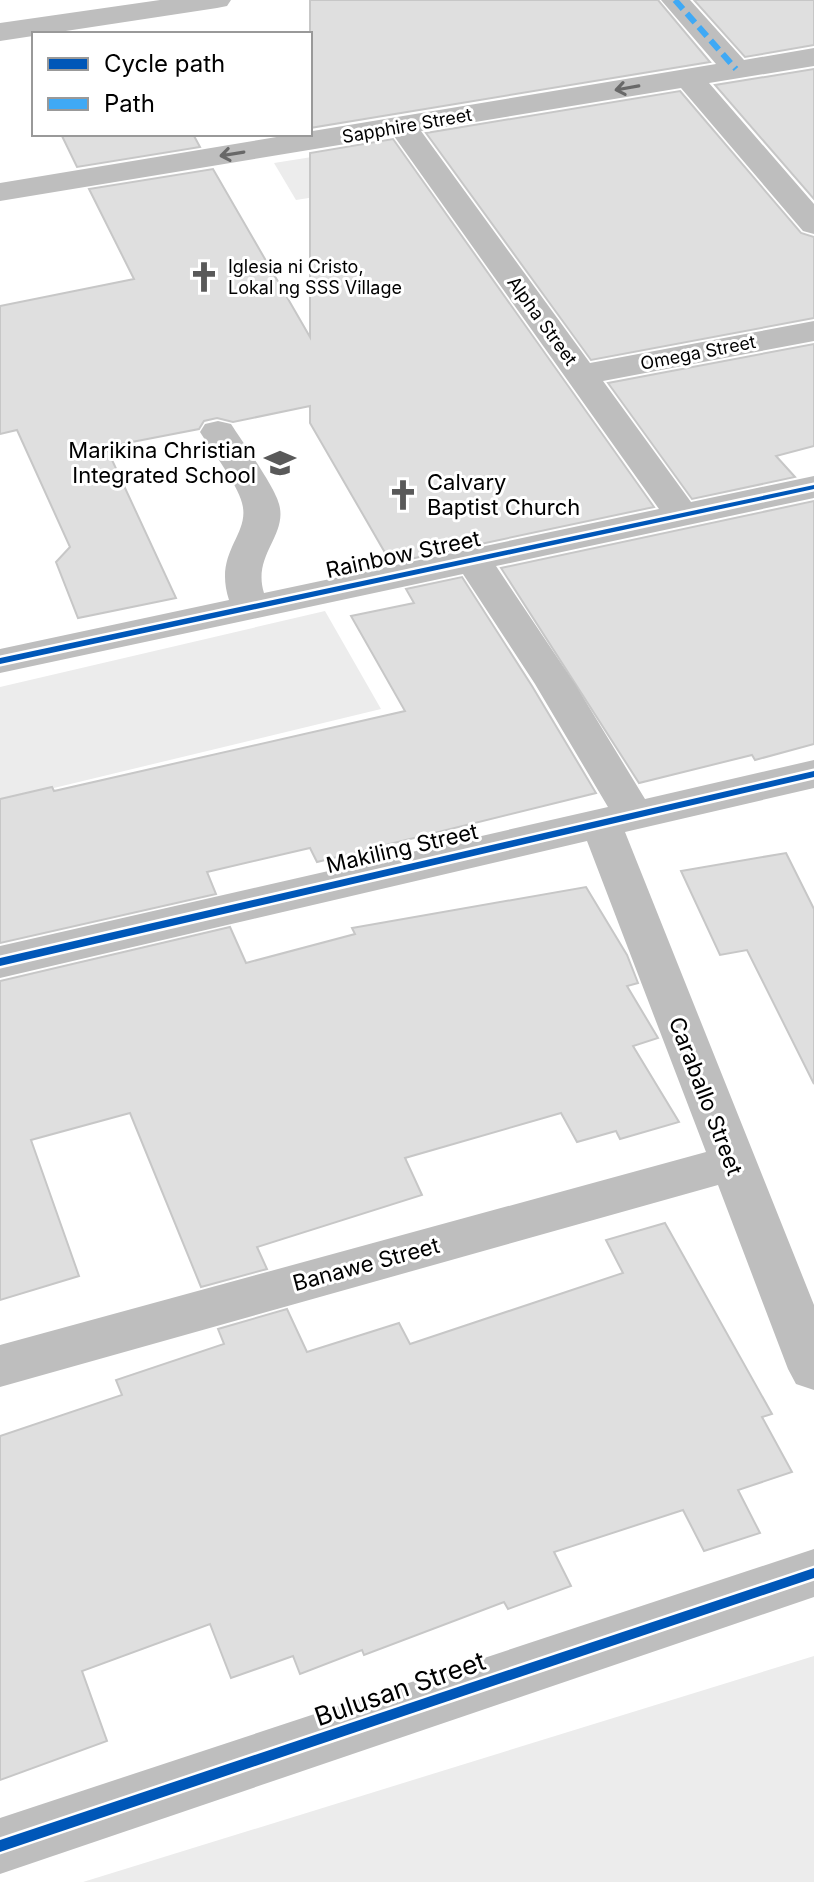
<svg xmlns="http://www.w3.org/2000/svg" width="814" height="1882" viewBox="0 0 814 1882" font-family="Inter,sans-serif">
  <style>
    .green { fill: #ececec }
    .building { fill: #dfdfdf; stroke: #c7c7c7; stroke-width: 2 }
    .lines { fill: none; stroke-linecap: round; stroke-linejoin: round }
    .minor { fill: #bebebe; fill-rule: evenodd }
    .quiet { stroke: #3fa9f5; stroke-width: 6; stroke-dasharray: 12 6; stroke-linecap: butt }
    .cycleway-casing { stroke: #fff; stroke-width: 5 }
    .cycleway { fill: #0057b8; fill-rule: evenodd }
    .oneway { stroke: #686868 }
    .labels { text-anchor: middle; stroke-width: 6; stroke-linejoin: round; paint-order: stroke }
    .far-street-label { font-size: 18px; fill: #000; stroke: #fff }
    .far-poi-label { font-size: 18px; fill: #000; stroke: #fff; text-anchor: start }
    .poi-label { font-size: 22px; fill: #000; stroke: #fff; text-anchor: end }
    .street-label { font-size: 22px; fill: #000; stroke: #fff }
    .near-street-label { font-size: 26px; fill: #000; stroke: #fff }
  </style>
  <rect width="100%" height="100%" fill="#fff"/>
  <!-- green -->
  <g class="green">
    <path d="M 394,144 L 417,181 L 296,200 L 274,163 Z"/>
    <path d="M 325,611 L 381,709 L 0,801 L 0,687 Z"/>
    <path d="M 814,1656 L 814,1882 L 83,1882 Z"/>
  </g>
  <!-- building -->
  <g class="building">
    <path d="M 310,0 L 658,0 L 710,62 L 310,128 Z"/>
    <path d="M 694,0 L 814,0 L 814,45 L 745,57 Z"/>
    <path d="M 814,69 L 814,199 L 715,85 Z"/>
    <path d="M 680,91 L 801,233 L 814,237 L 814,318 L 591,360 L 426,133 Z"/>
    <path d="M 61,134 L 193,134 L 200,147 L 77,167 Z"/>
    <path d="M 393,139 L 654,507 L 391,563 L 310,423 L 310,406 L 233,422 L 217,418 L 204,421 L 199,429 L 106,447 L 176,598 L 78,618 L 56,562 L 70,547 L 17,430 L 0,434 L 0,306 L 134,279 L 89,189 L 213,169 L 310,337 L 310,153 Z"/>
    <path d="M 814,344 L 814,446 L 776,456 L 795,477 L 692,499 L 608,383 Z"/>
    <path d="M 814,501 L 814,744 L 755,760 L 752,755 L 639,783 L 501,568 Z"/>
    <path d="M 462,577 L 532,686 L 596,793 L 317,862 L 310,848 L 207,872 L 216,894 L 0,943 L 0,799 L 52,787 L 54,791 L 405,711 L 351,616 L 414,603 L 406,589 Z"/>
    <path d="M 786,853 L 814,909 L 814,1084 L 747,950 L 720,955 L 681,871 Z"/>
    <path d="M 586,887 L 627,955 L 638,983 L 627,986 L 658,1038 L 633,1046 L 679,1122 L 620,1139 L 616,1131 L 577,1142 L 561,1113 L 405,1158 L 422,1195 L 257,1247 L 267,1269 L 201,1287 L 130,1113 L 31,1140 L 79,1276 L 0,1300 L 0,981 L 230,927 L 246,963 L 355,934 L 352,928 Z"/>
    <path d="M 665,1223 L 772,1414 L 762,1417 L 792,1472 L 738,1490 L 760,1533 L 704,1551 L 683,1510 L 554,1552 L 571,1586 L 508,1609 L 504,1602 L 364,1655 L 362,1650 L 300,1674 L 293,1656 L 231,1678 L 210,1624 L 82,1671 L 107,1741 L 0,1780 L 0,1436 L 122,1395 L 116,1380 L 224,1344 L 218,1329 L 287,1309 L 307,1352 L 399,1323 L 410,1344 L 623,1273 L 606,1240 Z"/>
  </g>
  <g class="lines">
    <!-- minor -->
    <g class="minor">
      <path d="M 160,0 L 231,0 L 227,6 L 217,8 L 0,41 L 0,23 Z"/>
      <path d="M 661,0 L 690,0 L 744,60 L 814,48 L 814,66 L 709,83 L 814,204 L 814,234 L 803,231 L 681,88 L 421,131 L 590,363 L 814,321 L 814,341 L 603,381 L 691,502 L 814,476 L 814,498 L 496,566 L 575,684 L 645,799 L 814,760 L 814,788 L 625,832 L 814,1305 L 814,1390 L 796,1384 L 788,1369 L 718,1185 L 0,1387 L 0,1345 L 706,1152 L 587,841 L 0,978 L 0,946 L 608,807 L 535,684 L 463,574 L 0,673 L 0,649 L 229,600 C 213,551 251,535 242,503 C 237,483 212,451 200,432 L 205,424 L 218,421 L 231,424 C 242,441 275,487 279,504 C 288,535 252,555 264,593 L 659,509 L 394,136 L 0,201 L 0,183 L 716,64 Z"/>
      <path d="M 814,1549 L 814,1597 L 0,1874 L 0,1818 Z"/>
    </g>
    <!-- quiet -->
    <path class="quiet" d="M 675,0 L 736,69"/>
    <defs>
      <g id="cycleway">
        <path d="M 814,485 L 814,489 L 0,664 L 0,658 Z"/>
        <path d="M 814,771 L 814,777 L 0,966 L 0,958 Z"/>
        <path d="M 814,1568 L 814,1578 L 0,1852 L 0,1840 Z"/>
      </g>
    </defs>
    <!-- cycleway casing -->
    <use href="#cycleway" class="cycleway-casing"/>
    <!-- cycleway -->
    <use href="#cycleway" class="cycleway"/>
  </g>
  <!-- one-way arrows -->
  <defs><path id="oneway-shaft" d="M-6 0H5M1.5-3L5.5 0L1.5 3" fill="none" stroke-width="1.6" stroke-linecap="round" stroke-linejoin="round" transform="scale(2)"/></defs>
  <g class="oneway">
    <use href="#oneway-shaft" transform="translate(627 88) rotate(170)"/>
    <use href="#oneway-shaft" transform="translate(232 154) rotate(171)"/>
  </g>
  <!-- icons -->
  <defs>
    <symbol id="church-bare" viewBox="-9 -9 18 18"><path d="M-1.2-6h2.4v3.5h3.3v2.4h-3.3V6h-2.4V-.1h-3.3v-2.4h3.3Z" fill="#595959" stroke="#fff" stroke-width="2.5" paint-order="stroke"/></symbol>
    <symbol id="school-bare" viewBox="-9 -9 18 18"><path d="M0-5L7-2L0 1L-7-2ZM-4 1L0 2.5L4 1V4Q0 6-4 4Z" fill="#595959" stroke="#fff" stroke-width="2.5" paint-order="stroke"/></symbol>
  </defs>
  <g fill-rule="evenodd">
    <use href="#church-bare" x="182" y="255" width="44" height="44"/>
    <use href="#school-bare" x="258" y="441" width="44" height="44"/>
    <use href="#church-bare" x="381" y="473" width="44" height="44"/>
  </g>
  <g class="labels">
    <!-- far-street labels -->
    <g class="far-street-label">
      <text transform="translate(407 126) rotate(-10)" y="6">Sapphire Street</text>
      <text transform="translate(542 321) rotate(54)" y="6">Alpha Street</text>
      <text transform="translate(698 353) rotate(-11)" y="6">Omega Street</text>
    </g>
    <!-- far-poi labels -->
    <g class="far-poi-label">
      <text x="228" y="273">Iglesia ni Cristo,<tspan x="228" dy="21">Lokal ng SSS Village</tspan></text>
    </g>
    <!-- poi labels -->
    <g class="poi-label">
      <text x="256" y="458">Marikina Christian<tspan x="256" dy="25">Integrated School</tspan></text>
      <text x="427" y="490" text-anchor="start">Calvary<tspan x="427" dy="25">Baptist Church</tspan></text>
    </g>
    <!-- street labels -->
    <g class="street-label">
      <text transform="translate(403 554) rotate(-12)" y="8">Rainbow Street</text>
      <text transform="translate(402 848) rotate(-13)" y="8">Makiling Street</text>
      <text transform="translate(706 1096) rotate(69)" y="8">Caraballo Street</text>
      <text transform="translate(366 1264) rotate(-15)" y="8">Banawe Street</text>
    </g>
    <!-- near-street labels -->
    <g class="near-street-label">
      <text transform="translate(400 1689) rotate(-19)" y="9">Bulusan Street</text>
    </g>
  </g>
  <!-- legend -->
  <rect x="32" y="32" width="280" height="104" fill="#ffffff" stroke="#999999" stroke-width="2"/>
  <rect x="48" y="58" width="40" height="12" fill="#0057b8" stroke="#999999" stroke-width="2"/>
  <text x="104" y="72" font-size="24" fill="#000000">Cycle path</text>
  <rect x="48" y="98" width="40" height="12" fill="#3fa9f5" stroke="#999999" stroke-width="2"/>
  <text x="104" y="112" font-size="24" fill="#000000">Path</text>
</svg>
